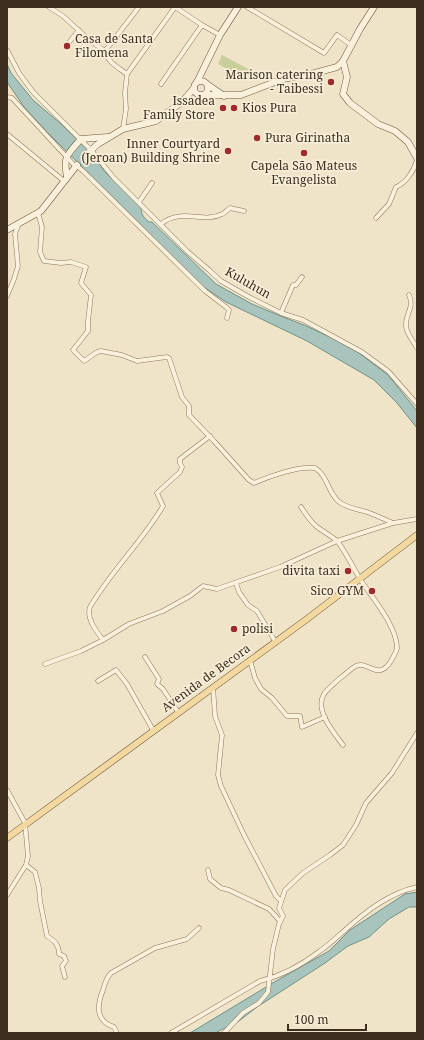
<svg xmlns="http://www.w3.org/2000/svg" width="424" height="1040" viewBox="0 0 424 1040" font-family="'Noto Serif',serif">
  <style>
    .green { fill: #c9cf9b }
    .water { fill: #a9c4bc; stroke: #6f938a }
    .lines { fill: none; stroke-linecap: round; stroke-linejoin: round }
    .street-casing { stroke: #8d765c; stroke-width: 5 }
    .secondary-casing { stroke: #6f573f; stroke-width: 7 }
    .primary-casing { stroke: #5b4430; stroke-width: 7 }
    .street { stroke: #faf1dc; stroke-width: 4 }
    .secondary { stroke: #faf1dc; stroke-width: 6 }
    .primary { stroke: #f3d9a0; stroke-width: 6 }
    .poi-dot { fill: #9e2a2b; stroke: #f7eed8; stroke-width: 1.5 }
    .labels { text-anchor: middle; stroke-width: 3.5; stroke-linejoin: round; paint-order: stroke }
    .poi-label { font-size: 12px; fill: #3d2e20; stroke: #f7eed8; text-anchor: end }
    .street-label { font-size: 12px; fill: #3d2e20; stroke: #f7eed8 }
  </style>
  <rect width="100%" height="100%" fill="#f0e4c8"/>
  <!-- green -->
  <path class="green" d="M 222,55 L 252,71 L 247,80 L 218,64 Z"/>
  <!-- water -->
  <g class="water">
    <path d="M 7,64 L 11,73 L 33,100 L 61,124 L 93,155 L 105,172 L 141,207 C 141,214 143,217 149,222 L 152,222 L 216,284 L 252,304 L 283,317 L 304,325 L 332,338 L 359,353 L 388,375 L 417,411 L 417,428 L 397,403 L 374,380 L 307,341 L 226,302 L 202,286 L 47,132 L 24,107 L 7,82 Z"/>
    <path d="M 417,892 L 417,907 L 409,907 L 389,919 L 369,937 L 348,946 L 325,963 L 257,1007 L 239,1021 L 215,1033 L 190,1033 L 276,981 L 329,951 L 350,930 L 405,894 Z"/>
  </g>
  <g class="lines">
    <defs>
      <g id="street">
        <path d="M 49,7 L 63,16 L 88,39 L 105,51"/>
        <path d="M 139,7 L 105,51 C 107,62 119,68 127,74 L 175,7"/>
        <path d="M 175,7 L 202,25 L 220,35"/>
        <path d="M 247,7 L 324,53 L 337,35 L 351,45"/>
        <path d="M 66,46 L 79,30"/>
        <path d="M 7,50 L 19,73 L 33,92 L 91,150 L 114,178 L 188,252 L 209,270 L 221,281 L 249,297 L 281,313 L 303,320 L 362,352 L 388,371 L 417,404"/>
        <path d="M 161,84 L 202,25"/>
        <path d="M 7,97 L 12,98 L 75,166"/>
        <path d="M 123,129 L 126,109 L 125,93 L 127,74"/>
        <path d="M 7,134 L 64,181"/>
        <path d="M 76,165 L 83,171 L 205,291 L 226,307 L 229,310 L 227,318"/>
        <path d="M 139,202 L 152,183"/>
        <path d="M 38,213 L 42,227 L 40,252 L 44,261 L 61,263 L 71,262 L 86,267 L 81,283 L 91,295 L 88,321 L 88,331 L 73,350 L 84,361 L 97,352 L 101,351 L 122,355 L 137,361 L 167,357 L 169,358 L 182,397 L 189,406 L 189,415 L 214,441 L 249,480 L 254,483 C 270,476 298,466 315,468 C 327,475 328,492 338,501 C 346,508 357,509 367,512 C 375,515 384,519 393,523"/>
        <path d="M 376,218 L 389,204 L 396,187 C 406,183 414,171 417,160"/>
        <path d="M 161,224 C 182,207 204,224 222,214 C 225,213 227,210 230,208 L 244,211"/>
        <path d="M 409,295 C 415,307 405,314 406,326 C 406,333 414,342 417,348"/>
        <path d="M 7,296 L 14,279 L 18,266 L 15,234 L 19,223"/>
        <path d="M 281,313 L 293,285 L 296,285 L 302,277"/>
        <path d="M 301,507 C 305,513 310,521 316,526 C 322,531 332,536 338,542 C 346,553 353,567 360,579 C 371,596 397,626 397,648 C 396,653 393,657 391,661 C 378,682 368,660 356,666 C 350,669 345,675 339,679 C 334,684 328,688 324,694 C 314,710 334,733 343,745"/>
        <path d="M 236,583 L 239,592 L 248,605 L 257,611 L 275,641"/>
        <path d="M 103,640 C 96,631 86,618 90,607 C 111,571 142,542 163,506 L 157,493 L 180,472 L 182,467 L 180,463 L 180,459 L 210,436"/>
        <path d="M 145,657 L 159,679 L 157,684 L 163,689 L 178,712"/>
        <path d="M 250,660 L 255,678 L 261,689 L 272,698 L 287,716 L 300,716 L 302,727 L 325,717"/>
        <path d="M 45,664 L 81,651 L 103,640 L 129,624 L 163,611 L 190,596 L 203,586 L 217,589 L 280,567 L 337,541 L 393,523 L 417,519"/>
        <path d="M 98,681 L 116,670 L 127,684 L 153,730"/>
        <path d="M 213,687 L 215,716 L 222,735 L 218,775 L 221,786 L 244,835 L 276,896 L 281,901"/>
        <path d="M 7,790 L 25,823 L 28,856 L 26,865 L 7,895"/>
        <path d="M 26,865 L 35,872 L 39,888 L 40,901 L 47,936 C 55,941 59,945 59,954 L 64,956 L 66,961 L 62,966 L 65,977"/>
        <path d="M 208,870 L 210,879 L 221,888 L 229,890 L 269,909 L 280,921"/>
        <path d="M 117,1033 L 114,1027 C 95,1021 97,1005 103,990 C 105,983 106,978 111,973 L 155,948 L 187,939 L 199,928"/>
        <path d="M 171,1033 L 260,981 C 281,976 303,964 320,951 C 329,945 336,938 344,931 C 365,912 389,893 417,887"/>
        <path d="M 224,1033 L 243,1013 L 259,1003 L 268,992 L 273,949 L 279,924 L 283,916 L 279,908 L 285,890 L 303,873 L 330,855 L 343,845 L 356,825 L 366,803 L 392,773 L 417,733"/>
      </g>
      <g id="secondary">
        <path d="M 343,61 L 347,77 L 343,94 L 350,103 L 378,124 L 395,131 L 408,142 L 417,158"/>
        <circle cx="201" cy="88" r="7"/>
        <path d="M 197,82 L 220,35 L 238,7"/>
        <path d="M 208,85 L 224,96"/>
        <path d="M 203,95 L 241,95 L 283,79 L 315,73 L 337,67 L 343,61 L 360,29 L 374,7"/>
        <path d="M 89,152 L 98,144 L 123,129 L 156,121 L 183,101 L 194,88"/>
        <path d="M 67,177 C 63,156 67,155 81,139 L 108,137"/>
        <path d="M 7,230 L 41,211 L 77,165"/>
      </g>
      <path id="primary" d="M 7,838 L 307,619 L 417,535"/>
    </defs>
    <!-- street casing -->
    <use href="#street" class="street-casing"/>
    <!-- secondary casing -->
    <use href="#secondary" class="secondary-casing"/>
    <!-- primary casing -->
    <use href="#primary" class="primary-casing"/>
    <!-- street -->
    <use href="#street" class="street"/>
    <!-- secondary -->
    <use href="#secondary" class="secondary"/>
    <!-- primary -->
    <use href="#primary" class="primary"/>
  </g>
  <!-- markers -->
  <g class="poi-dot">
    <circle cx="67" cy="46" r="4"/>
    <circle cx="331" cy="82" r="4"/>
    <circle cx="223" cy="108" r="4"/>
    <circle cx="234" cy="108" r="4"/>
    <circle cx="257" cy="138" r="4"/>
    <circle cx="228" cy="151" r="4"/>
    <circle cx="304" cy="153" r="4"/>
    <circle cx="348" cy="571" r="4"/>
    <circle cx="372" cy="591" r="4"/>
    <circle cx="234" cy="629" r="4"/>
  </g>
  <g class="labels">
    <!-- poi labels -->
    <g class="poi-label">
      <text x="75" y="43" text-anchor="start">Casa de Santa<tspan x="75" dy="14">Filomena</tspan></text>
      <text x="323" y="79">Marison catering<tspan x="323" dy="14">- Taibessi</tspan></text>
      <text x="215" y="105">Issadea<tspan x="215" dy="14">Family Store</tspan></text>
      <text x="242" y="112" text-anchor="start">Kios Pura</text>
      <text x="265" y="142" text-anchor="start">Pura Girinatha</text>
      <text x="220" y="148">Inner Courtyard<tspan x="220" dy="14">(Jeroan) Building Shrine</tspan></text>
      <text x="304" y="170" text-anchor="middle">Capela São Mateus<tspan x="304" dy="14">Evangelista</tspan></text>
      <text x="340" y="575">divita taxi</text>
      <text x="364" y="595">Sico GYM</text>
      <text x="242" y="633" text-anchor="start">polisi</text>
    </g>
    <!-- street labels -->
    <g class="street-label">
      <text transform="translate(248 283) rotate(30)" y="4">Kuluhun</text>
      <text transform="translate(206 678) rotate(-36)" y="4">Avenida de Becora</text>
    </g>
  </g>
  <!-- border -->
  <rect width="424" height="1040" fill="none" stroke="#3d2e20" stroke-width="16"/>
  <!-- scale -->
  <path d="M288 1024v6h78v-6" fill="none" stroke="#3d2e20" stroke-width="2"/>
  <text x="294" y="1024" font-size="12" fill="#3d2e20" stroke="#f7eed8" stroke-width="3" paint-order="stroke">100 m</text>
</svg>
